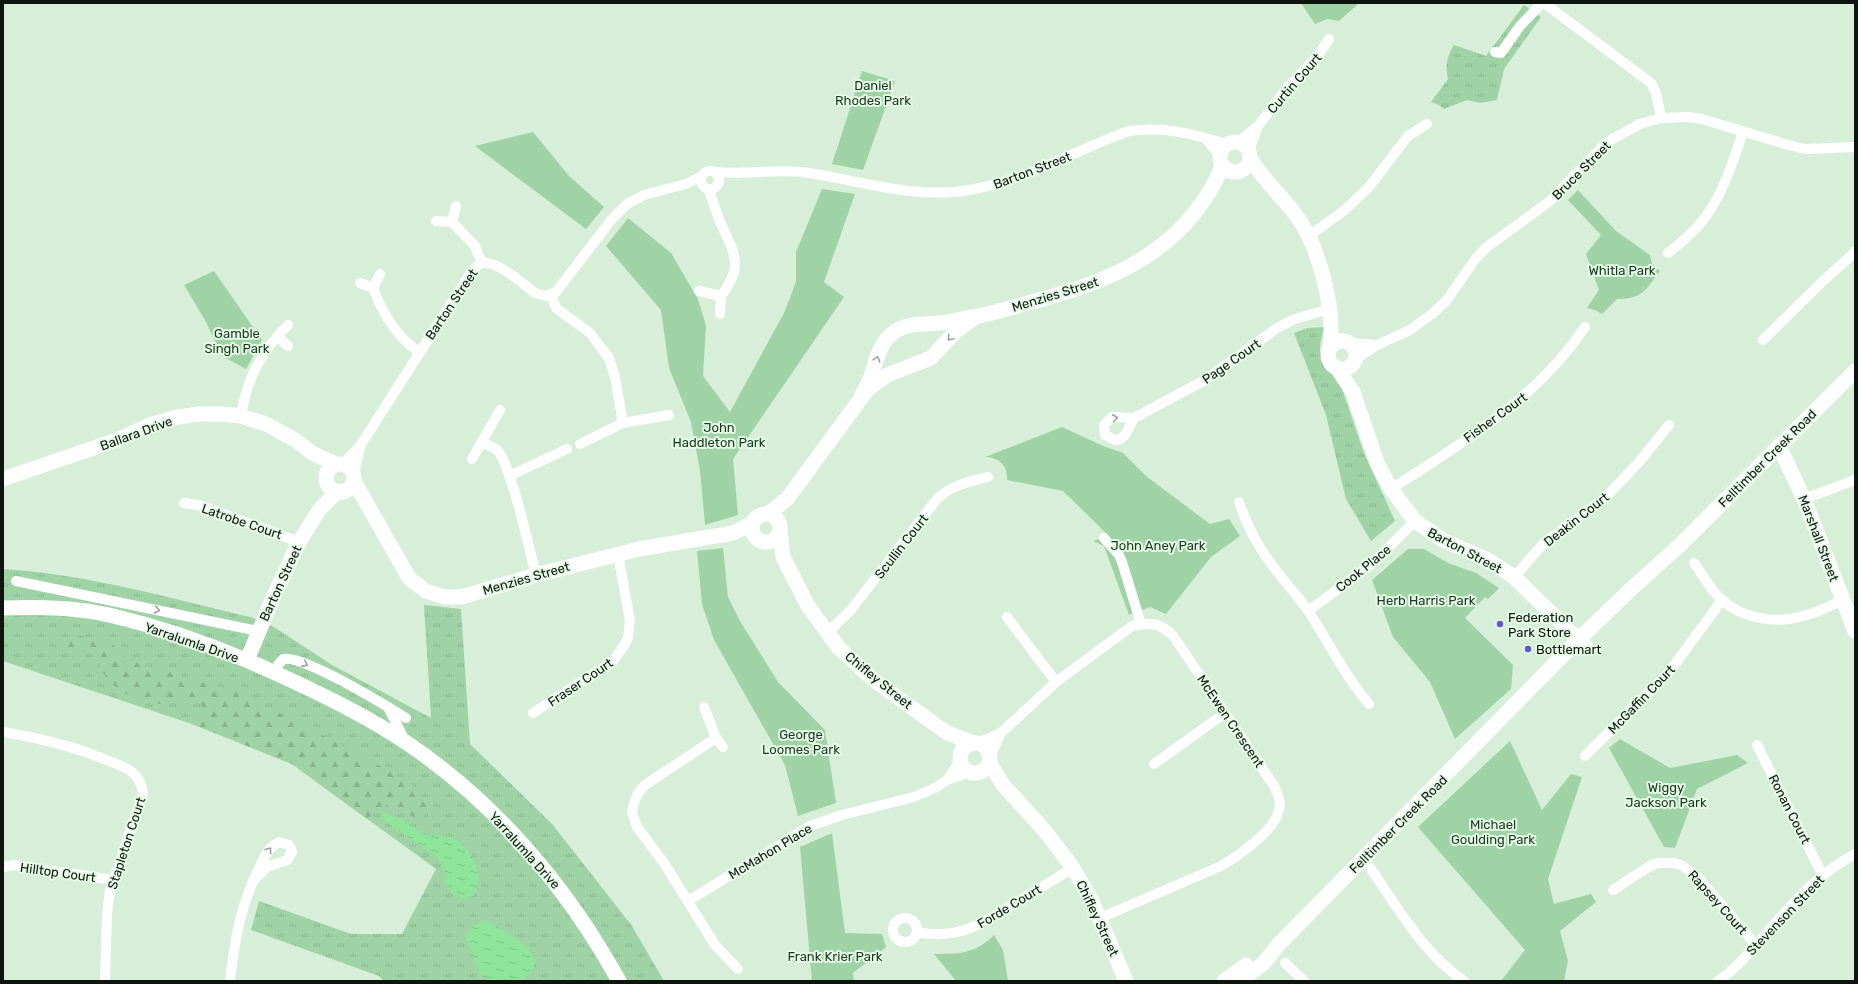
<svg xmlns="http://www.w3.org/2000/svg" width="1858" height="984" viewBox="0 0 1858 984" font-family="Rubik,sans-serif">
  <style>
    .grass { fill: url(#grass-tufts) }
    .forest { fill: url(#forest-firs) }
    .park { fill: #9fd3a5 }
    .water { fill: url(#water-ripples) }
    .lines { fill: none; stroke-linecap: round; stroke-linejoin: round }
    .street { stroke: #fff; stroke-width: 10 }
    .secondary { stroke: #fff; stroke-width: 15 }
    .oneway { stroke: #9fa19f }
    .poi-dot { fill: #6057d0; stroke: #e5fbe7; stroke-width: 1.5 }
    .labels { text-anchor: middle; stroke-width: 4; stroke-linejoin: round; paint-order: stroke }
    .street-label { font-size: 13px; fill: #0e150e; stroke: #e5fbe7 }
    .park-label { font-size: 13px; fill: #17391d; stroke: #e5fbe7 }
    .poi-label { font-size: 13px; fill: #0e150e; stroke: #e5fbe7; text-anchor: start }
  </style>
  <defs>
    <pattern id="grass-tufts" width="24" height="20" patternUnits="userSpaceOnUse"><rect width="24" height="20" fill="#9fd3a5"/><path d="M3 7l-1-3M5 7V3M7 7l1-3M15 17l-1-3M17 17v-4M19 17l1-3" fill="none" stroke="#88b48d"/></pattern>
    <pattern id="forest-firs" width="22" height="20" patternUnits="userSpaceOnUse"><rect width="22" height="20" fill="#9fd3a5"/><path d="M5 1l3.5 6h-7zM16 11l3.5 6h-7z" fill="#88b48d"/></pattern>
    <pattern id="water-ripples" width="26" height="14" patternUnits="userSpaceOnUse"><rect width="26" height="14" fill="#8fe49b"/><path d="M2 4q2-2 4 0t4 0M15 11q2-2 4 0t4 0" fill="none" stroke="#7ac384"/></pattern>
  </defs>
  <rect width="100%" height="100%" fill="#d7eed9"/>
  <!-- grass -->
  <g class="grass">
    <path d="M 1524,5 L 1541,17 L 1504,69 L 1497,100 L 1480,103 L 1467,100 L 1444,109 L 1439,105 L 1431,102 L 1448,79 C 1445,66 1447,56 1454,45 L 1486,56 Z"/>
    <path d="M 1325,327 C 1317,348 1317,360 1337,374 L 1364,453 L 1395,521 L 1371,541 L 1346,499 L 1326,415 L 1294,333 L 1307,328 Z"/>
    <path d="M 3,569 C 87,574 169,598 250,617 L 274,627 L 332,665 L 431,718 L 424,605 L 461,609 L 470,744 L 553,825 L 632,926 L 664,981 L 384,981 L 379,976 L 251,930 L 259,901 L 351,934 L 402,934 L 436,869 L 292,764 L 192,724 L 3,661 Z"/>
  </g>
  <!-- forest -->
  <path class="forest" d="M 74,634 L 113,644 L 119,654 L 133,662 L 233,691 L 304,725 L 410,782 L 429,810 L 425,814 L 423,821 L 386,805 L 367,819 L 292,764 L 192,724 L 205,710 L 195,698 L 169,704 L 158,704 L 131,697 L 108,681 L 93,654 L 60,648 L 60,643 Z"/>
  <!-- park -->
  <g class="park">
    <path d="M 1301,3 L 1359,3 L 1339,21 L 1327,19 L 1315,24 Z"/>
    <path d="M 862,71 L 895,81 L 863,170 L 832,164 Z"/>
    <path d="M 533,132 L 569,176 L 604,207 L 586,229 L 475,146 Z"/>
    <path d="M 822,189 L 855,194 L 824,282 L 844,297 L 733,459 L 738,515 L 705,525 L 700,471 L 691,422 L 669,368 L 661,310 L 606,246 L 628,218 L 671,253 L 698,299 L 706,326 L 703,376 L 730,412 L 784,313 L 796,282 L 796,252 Z"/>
    <path d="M 1578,190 L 1616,231 L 1650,255 L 1652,264 L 1660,271 C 1645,290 1643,299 1617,299 L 1602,314 L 1595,310 L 1587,308 L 1599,290 L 1586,254 L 1601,235 L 1568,200 Z"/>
    <path d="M 214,271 L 262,340 L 246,369 L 222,356 L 206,322 L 184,285 Z"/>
    <path d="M 1062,427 L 1103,446 L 1123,453 L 1146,476 L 1210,524 L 1229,519 L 1240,536 L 1211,557 L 1166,614 L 1150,607 L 1129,615 L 1104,546 L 1093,541 L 1109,536 L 1063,491 L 1007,480 C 1008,466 999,457 985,457 Z"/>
    <path d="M 723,548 L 728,597 L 740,621 L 778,682 L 825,730 L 836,803 L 798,816 L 785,765 L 714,640 L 702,604 L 697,551 Z"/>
    <path d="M 1408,549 L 1424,549 L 1448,563 L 1476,573 L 1499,588 L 1488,599 L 1485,597 L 1465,618 L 1513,665 L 1511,689 L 1455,739 L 1430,682 L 1393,637 L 1372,580 Z"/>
    <path d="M 1620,739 L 1670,768 L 1737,755 L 1748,763 L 1697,789 L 1675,848 L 1664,847 L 1609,748 Z"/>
    <path d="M 1510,741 L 1542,810 L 1571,774 L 1582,777 L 1548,879 L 1554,904 L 1591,894 L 1596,902 L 1560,931 L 1568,961 L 1564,981 L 1501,981 L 1525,950 L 1418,827 Z"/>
    <path d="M 832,833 L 845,933 L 882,934 L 886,947 L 853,973 L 854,981 L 812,981 L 800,847 Z"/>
    <path d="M 994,935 L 1003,950 L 1008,981 L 956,981 L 934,954 C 958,954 976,954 994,935 Z"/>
  </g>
  <!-- water -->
  <g class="water">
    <path d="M 382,814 C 399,816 409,823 421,834 C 431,836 442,834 452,838 C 472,846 486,876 474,895 L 466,898 L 457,898 L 454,896 L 446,883 L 445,872 L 438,858 L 381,818 L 380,817 Z"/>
    <path d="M 483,922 L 490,922 L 527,946 L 535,961 L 533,969 L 524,981 L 487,981 L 480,973 L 465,935 L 474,926 Z"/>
  </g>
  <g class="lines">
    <!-- street -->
    <g class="street">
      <path d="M 1544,3 L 1651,83 L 1656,93 L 1661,118"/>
      <path d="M 1495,52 L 1501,53 L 1520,26 L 1542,3"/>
      <path d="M 1206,139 L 1220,156"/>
      <path d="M 1238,142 L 1258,126 L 1287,88 L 1317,57 L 1329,39"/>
      <path d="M 1249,151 L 1257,128"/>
      <circle cx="710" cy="180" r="9"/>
      <path d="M 716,172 C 744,175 772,169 801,172 C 856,179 913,200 969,190 C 1026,181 1075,150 1129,131 C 1166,126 1191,134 1227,144"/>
      <path d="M 708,189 C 714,200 715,212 721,224 C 735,255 744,265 721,296"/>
      <path d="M 436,221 L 452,222 L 456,206"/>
      <path d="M 452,222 L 475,246 L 482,263"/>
      <path d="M 1309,236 L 1346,209 L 1369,187 L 1408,136 L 1427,124"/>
      <path d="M 1668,253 C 1681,243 1694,232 1704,219 C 1723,194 1733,162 1743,132"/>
      <path d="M 360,283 L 373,288 L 380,274"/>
      <path d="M 373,288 C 383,314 396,336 419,352"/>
      <path d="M 699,291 L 721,296 L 720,314"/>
      <path d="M 551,295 L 556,308 L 590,333 L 609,358 L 615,377 L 623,423"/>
      <path d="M 277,336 L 288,346"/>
      <path d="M 1763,340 L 1822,282 L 1855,252"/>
      <path d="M 1350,343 L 1377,345"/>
      <path d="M 1356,359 L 1377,345 L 1410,330 L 1432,314 L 1447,300 L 1476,258 L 1487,247 L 1550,201 L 1607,142 L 1640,124 L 1661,118 L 1689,117 L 1702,119 L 1788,145 L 1805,149 L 1855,147"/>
      <path d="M 241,416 C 246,381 262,350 288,325"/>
      <path d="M 1134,418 L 1112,417 L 1104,425 L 1105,435 L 1115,440 L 1120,439 L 1125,435 L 1134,418 L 1205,380 L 1277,328 L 1295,319 L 1329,309"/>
      <path d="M 482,442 C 487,445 494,447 498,451 C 511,465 530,552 536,575"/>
      <path d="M 580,444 L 623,423 L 669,415"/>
      <path d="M 472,459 L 500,410"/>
      <path d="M 343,464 L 360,446 L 472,271 C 475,268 478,264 482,263 C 497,260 523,284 535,293 L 546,296 L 556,292 L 612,219 L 627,204 L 644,195 L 686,184 L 702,176"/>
      <path d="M 354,473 L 360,448"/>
      <path d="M 509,476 L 567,449"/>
      <path d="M 1391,489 C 1462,443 1536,400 1585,327"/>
      <path d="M 1804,499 L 1855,480"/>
      <path d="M 1239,502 C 1247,526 1259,549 1275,569 C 1286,584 1299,597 1309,612 C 1329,643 1345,676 1369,704"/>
      <path d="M 184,503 L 202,506 L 299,542"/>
      <path d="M 1104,538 L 1119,555 L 1122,562 L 1141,624"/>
      <path d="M 1694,563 C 1703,575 1710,590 1722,600 C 1743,619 1776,624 1803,616 C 1817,613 1830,606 1843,600"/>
      <path d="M 1514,577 L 1544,543 L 1605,498 L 1640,461 L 1669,425"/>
      <path d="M 16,581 L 258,631"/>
      <path d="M 1308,611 L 1372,564 L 1415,521"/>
      <path d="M 1007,617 L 1056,682"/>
      <path d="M 827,633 L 850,611 L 937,499 C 952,485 968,482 988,477"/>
      <path d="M 275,673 L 278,665 L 283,659 C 303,655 385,705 406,718"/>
      <path d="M 388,707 L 405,741"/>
      <path d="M 704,707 L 716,738 L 723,747"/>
      <path d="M 533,713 L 613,661 L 625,644 L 628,638 L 630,621 L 618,554"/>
      <path d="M 3,732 C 38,738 71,745 104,759 C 114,763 124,766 132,772 C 139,778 142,785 143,794 L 110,890 L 107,914 L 105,981"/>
      <path d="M 716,738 L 645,785 L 638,793 L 634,803 L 632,812 L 637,827 L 664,863 L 715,945 L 738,969"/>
      <path d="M 978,743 L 1001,733 L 1056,682 L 1132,626 C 1150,622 1162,623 1174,637 L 1274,786 C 1278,794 1281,801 1279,810 C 1275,831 1237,857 1219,867 L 1100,918"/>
      <path d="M 1757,745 L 1822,874"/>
      <path d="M 1585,756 L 1670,671 L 1722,600"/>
      <path d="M 990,757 L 1001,733"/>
      <path d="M 1154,764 L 1225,713"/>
      <path d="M 947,780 L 960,761"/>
      <path d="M 1364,859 C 1394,901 1420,951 1464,981"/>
      <path d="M 3,867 L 14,865 L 113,880"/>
      <path d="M 1613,890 L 1650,866 L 1658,863 L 1674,863 L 1681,865 L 1697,876 L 1756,945"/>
      <path d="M 688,901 L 810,826 L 842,815 L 914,797 L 937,787 L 947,780 L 970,772"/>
      <circle cx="905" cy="930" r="12"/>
      <path d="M 917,932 C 959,941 985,922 1019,901 C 1037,890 1055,879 1073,868"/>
      <path d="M 1285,963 L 1304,981"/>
      <path d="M 230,981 C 235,939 240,907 259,868 C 264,858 268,847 279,842 L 289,845 L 292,852 L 287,860 L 267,867 L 254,880"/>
      <path d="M 1718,981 C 1735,970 1749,953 1762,938 C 1790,906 1817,874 1855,854"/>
    </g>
    <!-- secondary -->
    <g class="secondary">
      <circle cx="1235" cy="157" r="15"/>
      <path d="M 1250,158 C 1263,180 1283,197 1298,218 C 1320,249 1335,310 1330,347"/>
      <circle cx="1342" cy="355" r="14"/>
      <path d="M 1337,368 L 1353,392 L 1377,463 L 1391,489 L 1415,521 L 1443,540 L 1488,560 L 1514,577 L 1585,646"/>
      <path d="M 862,395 C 866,388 870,380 872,373 C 877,358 880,343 893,333 C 907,322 923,325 939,323 C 950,322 961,319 972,317 C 991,314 1010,308 1028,303 C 1094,286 1157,264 1199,207 C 1209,193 1217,181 1222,165"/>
      <path d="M 1779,446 L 1804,499 L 1855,631"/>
      <circle cx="340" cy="478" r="14"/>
      <path d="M 3,479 L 117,440 L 150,425 L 173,418 L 198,414 L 221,414 L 241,416 L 266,424 L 297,441 L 312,453 L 336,464"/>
      <path d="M 354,481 L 409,578 L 426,591 L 444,597 L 461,597 L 536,575 L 639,549 L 733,533 L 753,523"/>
      <path d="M 768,514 L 787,499 L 867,390 L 887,375 L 931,358 L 955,332 L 973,319"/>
      <circle cx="766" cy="528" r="14"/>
      <path d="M 780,530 L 783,557 L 808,606 L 839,648 L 875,681 L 947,733 L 974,743"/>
      <path d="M 3,608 C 38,607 75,607 109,615 C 165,628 221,648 273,672 C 319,693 365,715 407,743 C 496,803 567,887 619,981"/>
      <path d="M 247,660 L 273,598 L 299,542 L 320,509 L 338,491"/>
      <circle cx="975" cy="758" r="15"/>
      <path d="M 989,762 L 1003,785 L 1045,831 L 1073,868 L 1092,901 L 1126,981"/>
      <path d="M 1224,981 L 1246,965"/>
      <path d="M 1240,981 L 1264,963 L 1279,944 L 1578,640 L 1630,590 L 1680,545 L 1855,371"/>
    </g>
  </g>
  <!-- one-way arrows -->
  <defs><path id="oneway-chevron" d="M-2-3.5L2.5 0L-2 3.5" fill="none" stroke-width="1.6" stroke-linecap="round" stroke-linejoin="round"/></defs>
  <g class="oneway">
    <use href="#oneway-chevron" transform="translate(950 338) rotate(131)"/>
    <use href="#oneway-chevron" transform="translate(877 359) rotate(-72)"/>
    <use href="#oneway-chevron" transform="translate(1115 418) rotate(-7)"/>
    <use href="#oneway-chevron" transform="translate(157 610) rotate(12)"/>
    <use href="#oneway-chevron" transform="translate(305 664) rotate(26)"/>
    <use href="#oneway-chevron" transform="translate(269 850) rotate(-54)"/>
  </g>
  <!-- markers -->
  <g class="poi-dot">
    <circle cx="1500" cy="624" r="4"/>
    <circle cx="1528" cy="649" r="4"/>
  </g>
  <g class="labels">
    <!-- street labels -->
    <g class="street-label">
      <text transform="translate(1294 83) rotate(-49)" y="5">Curtin Court</text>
      <text transform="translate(1032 170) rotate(-21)" y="5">Barton Street</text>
      <text transform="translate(1581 170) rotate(-45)" y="5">Bruce Street</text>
      <text transform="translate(1055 294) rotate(-17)" y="5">Menzies Street</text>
      <text transform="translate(451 304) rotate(-56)" y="5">Barton Street</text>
      <text transform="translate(1231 361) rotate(-35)" y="5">Page Court</text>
      <text transform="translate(1495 417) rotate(-36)" y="5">Fisher Court</text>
      <text transform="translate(136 433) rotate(-20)" y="5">Ballara Drive</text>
      <text transform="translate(1767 458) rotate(-45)" y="5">Felltimber Creek Road</text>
      <text transform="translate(1576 519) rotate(-38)" y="5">Deakin Court</text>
      <text transform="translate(242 521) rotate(19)" y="5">Latrobe Court</text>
      <text transform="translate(1819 538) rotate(69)" y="5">Marshall Street</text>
      <text transform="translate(901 546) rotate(-52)" y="5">Scullin Court</text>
      <text transform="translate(1465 550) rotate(28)" y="5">Barton Street</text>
      <text transform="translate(1363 568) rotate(-39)" y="5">Cook Place</text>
      <text transform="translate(526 578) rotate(-16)" y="5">Menzies Street</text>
      <text transform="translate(280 583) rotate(-65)" y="5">Barton Street</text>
      <text transform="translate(192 642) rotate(19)" y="5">Yarralumla Drive</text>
      <text transform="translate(879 680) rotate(39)" y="5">Chifley Street</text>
      <text transform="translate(580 682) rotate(-34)" y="5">Fraser Court</text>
      <text transform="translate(1641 699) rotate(-46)" y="5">McGaffin Court</text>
      <text transform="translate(1231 721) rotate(56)" y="5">McEwen Crescent</text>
      <text transform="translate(1790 809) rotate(63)" y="5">Ronan Court</text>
      <text transform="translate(1398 824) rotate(-45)" y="5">Felltimber Creek Road</text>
      <text transform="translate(126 843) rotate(-72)" y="5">Stapleton Court</text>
      <text transform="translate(525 850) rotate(48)" y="5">Yarralumla Drive</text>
      <text transform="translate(770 851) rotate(-31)" y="5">McMahon Place</text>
      <text transform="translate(58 872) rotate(8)" y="5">Hilltop Court</text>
      <text transform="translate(1718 902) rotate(48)" y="5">Rapsey Court</text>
      <text transform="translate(1009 906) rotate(-31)" y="5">Forde Court</text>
      <text transform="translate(1785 915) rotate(-46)" y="5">Stevenson Street</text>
      <text transform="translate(1098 918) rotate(65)" y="5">Chifley Street</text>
    </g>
    <!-- park labels -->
    <g class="park-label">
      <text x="873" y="90">Daniel<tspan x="873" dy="15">Rhodes Park</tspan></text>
      <text x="1622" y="275">Whitla Park</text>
      <text x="237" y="338">Gamble<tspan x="237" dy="15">Singh Park</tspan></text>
      <text x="719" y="432">John<tspan x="719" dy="15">Haddleton Park</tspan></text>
      <text x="1158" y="550">John Aney Park</text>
      <text x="1426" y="605">Herb Harris Park</text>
      <text x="801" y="739">George<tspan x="801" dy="15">Loomes Park</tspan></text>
      <text x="1666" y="792">Wiggy<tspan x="1666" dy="15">Jackson Park</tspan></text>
      <text x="1493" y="829">Michael<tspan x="1493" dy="15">Goulding Park</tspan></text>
      <text x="835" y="961">Frank Krier Park</text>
    </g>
    <!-- poi labels -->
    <g class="poi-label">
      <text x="1508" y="622">Federation<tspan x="1508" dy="15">Park Store</tspan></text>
      <text x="1536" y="654">Bottlemart</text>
    </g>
  </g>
  <!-- border -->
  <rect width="1858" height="984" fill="none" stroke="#0e150e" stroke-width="8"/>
</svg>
